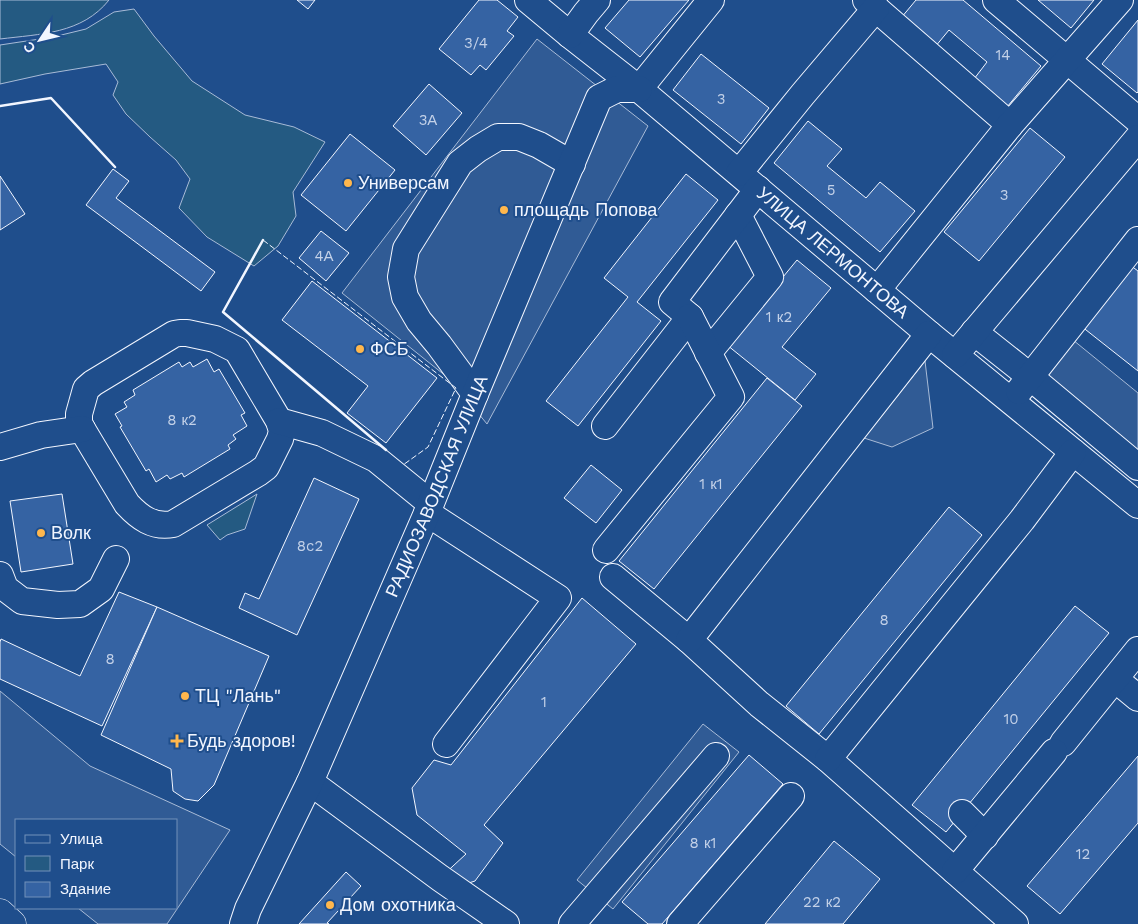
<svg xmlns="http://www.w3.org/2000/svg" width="1138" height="924" viewBox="0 0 1138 924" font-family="'Work Sans',sans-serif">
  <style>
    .green { fill: #245a82; stroke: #a8bbd7 }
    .parking { fill: #305b95; stroke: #a8bbd7 }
    .building { fill: #3563a3; stroke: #f2f6ff }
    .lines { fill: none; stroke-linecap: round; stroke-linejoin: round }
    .minor-casing { stroke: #f2f6ff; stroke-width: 28 }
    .major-casing { stroke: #f2f6ff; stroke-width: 29 }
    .minor { stroke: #1f4e8c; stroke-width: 26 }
    .major { stroke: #1f4e8c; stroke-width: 28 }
    .fence { stroke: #f2f6ff; stroke-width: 1; stroke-dasharray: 6 2.5; stroke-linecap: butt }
    .wall { stroke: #f2f6ff; stroke-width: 2.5 }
    .poi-dot { fill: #ffb74d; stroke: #1f4e8c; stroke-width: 2 }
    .labels { text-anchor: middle; stroke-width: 4; stroke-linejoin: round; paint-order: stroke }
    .number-label { font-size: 15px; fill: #c3d1e8 }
    .poi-label { font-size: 18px; fill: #f2f6ff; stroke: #1f4e8c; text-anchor: start }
    .street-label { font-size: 18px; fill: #f2f6ff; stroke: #1f4e8c }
  </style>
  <rect width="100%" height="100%" fill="#1f4e8c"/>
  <!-- green -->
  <g class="green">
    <path d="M 0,0 L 109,0 C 82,34 40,34 0,39 Z"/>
    <path d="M 134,9 L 154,36 L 192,81 L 245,115 L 294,127 L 325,142 L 293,192 L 296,216 L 278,246 L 254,266 L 207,237 L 179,208 L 190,179 L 176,160 L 150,137 L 126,114 L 113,95 L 118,82 L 106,64 L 45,74 L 0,84 L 0,45 L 53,37 L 86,29 L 114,12 Z"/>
    <path d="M 257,494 L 245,529 L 227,535 L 220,540 L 207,525 Z"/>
  </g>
  <!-- parking -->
  <g class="parking">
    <path d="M 537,39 L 648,126 L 487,424 L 452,381 L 342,293 Z"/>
    <path d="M 1062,331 L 1138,393 L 1138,469 L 1023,379 Z"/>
    <path d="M 925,361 L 933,428 L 892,447 L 864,438 Z"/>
    <path d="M 0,691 L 90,766 L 230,830 L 167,924 L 98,924 L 78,908 L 176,908 L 176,820 L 16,820 L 16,857 L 0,844 Z"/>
    <path d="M 703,724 L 739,752 L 613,909 L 577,880 Z"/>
  </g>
  <!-- building -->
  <g class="building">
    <path d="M 297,0 L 315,0 L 308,9 Z"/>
    <path d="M 479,0 L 497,0 L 518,17 L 507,31 L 514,36 L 486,70 L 480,65 L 471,75 L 439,49 Z"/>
    <path d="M 629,0 L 689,0 L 640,57 L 605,28 Z"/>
    <path d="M 916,0 L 963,0 L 1041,66 L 1007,107 L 974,79 L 987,62 L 949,30 L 935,47 L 901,18 Z"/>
    <path d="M 1038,0 L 1094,0 L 1071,28 Z"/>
    <path d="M 1138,20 L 1138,92 L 1137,93 L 1102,64 Z"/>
    <path d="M 701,54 L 769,108 L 741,144 L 673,90 Z"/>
    <path d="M 429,84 L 462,113 L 426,155 L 393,126 Z"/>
    <path d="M 808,121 L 842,149 L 827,166 L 866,198 L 880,182 L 915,211 L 880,252 L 774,163 Z"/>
    <path d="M 1030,128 L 1065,157 L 979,261 L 944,232 Z"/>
    <path d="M 350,134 L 395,170 L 346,231 L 301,195 Z"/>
    <path d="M 113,169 L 129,181 L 116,198 L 215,272 L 201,291 L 86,205 Z"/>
    <path d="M 686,174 L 718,200 L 637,302 L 661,321 L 578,426 L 546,401 L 628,297 L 604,278 Z"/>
    <path d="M 0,176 L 25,214 L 0,230 Z"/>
    <path d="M 321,231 L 349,253 L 326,281 L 299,258 Z"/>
    <path d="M 797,260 L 831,288 L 782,347 L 816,374 L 795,400 L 727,345 Z"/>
    <path d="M 1130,265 L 1138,271 L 1138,371 L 1081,326 Z"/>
    <path d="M 312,281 L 437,378 L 386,443 L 347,413 L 368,386 L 282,320 Z"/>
    <path d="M 207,359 L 214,372 L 219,369 L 245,413 L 241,415 L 247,426 L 233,435 L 236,439 L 228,445 L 230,449 L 184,477 L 182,473 L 170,479 L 167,475 L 156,482 L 149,469 L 146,471 L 120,427 L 122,426 L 115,414 L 127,407 L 124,402 L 135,395 L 133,390 L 179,362 L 182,367 L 190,362 L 193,367 Z"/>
    <path d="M 767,378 L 802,406 L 654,589 L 619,561 Z"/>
    <path d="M 591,465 L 622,490 L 596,523 L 564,498 Z"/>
    <path d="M 314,478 L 359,499 L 297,635 L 239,608 L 245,593 L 259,599 Z"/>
    <path d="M 62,494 L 73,564 L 21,572 L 10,501 Z"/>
    <path d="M 949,507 L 982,535 L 819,734 L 786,706 Z"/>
    <path d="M 119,592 L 157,607 L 102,726 L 0,679 L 0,642 L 1,639 L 80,676 Z"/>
    <path d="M 582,598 L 636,644 L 484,825 L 503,843 L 475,881 L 453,888 L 440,878 L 466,854 L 417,815 L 412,788 L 434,760 L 451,765 Z"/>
    <path d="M 1075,606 L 1109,633 L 946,832 L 912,805 Z"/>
    <path d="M 157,607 L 269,656 L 214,785 L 198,801 L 185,799 L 173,791 L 171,769 L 101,735 Z"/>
    <path d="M 749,755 L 783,784 L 662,924 L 648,924 L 622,902 Z"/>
    <path d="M 1138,756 L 1138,823 L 1060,914 L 1027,886 Z"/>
    <path d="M 834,841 L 880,879 L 843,924 L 765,924 Z"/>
    <path d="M 346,872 L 361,886 L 327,923 L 329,924 L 299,924 Z"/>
  </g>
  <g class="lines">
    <defs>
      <g id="minor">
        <path id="s1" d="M 528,0 L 570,35 L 639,89 L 877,290 L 929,334 L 1138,505"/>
        <path d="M 866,0 L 1010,125"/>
        <path d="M 996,0 L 1138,120"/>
        <path d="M 570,35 L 586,13 L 597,0"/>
        <path d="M 639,89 L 711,0"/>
        <path d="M 739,173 L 803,94 L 876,8"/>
        <path d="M 877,290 L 1010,125 L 1120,0"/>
        <path d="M 974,332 L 1017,366 L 1138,467"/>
        <path d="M 180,333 L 187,333 L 215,339 L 237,350 L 279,421 L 282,431 L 280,439 L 266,467 L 258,473 L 173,524 C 153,528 139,517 127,504 L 82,429 L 79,423 L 79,414 L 86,389 L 93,383 L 174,334 Z"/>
        <path d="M 708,353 L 770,277 L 738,215"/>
        <path d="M 955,355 L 1138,138"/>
        <path d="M 1019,391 L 1138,240"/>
        <path d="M 475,394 L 439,345 L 419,321 L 405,297 L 401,277 L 406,249 L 460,163 L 478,149 L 498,137 L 519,137 L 539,145 L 572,164"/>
        <path d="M 279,421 L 322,433 L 376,459 L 430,503"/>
        <path d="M 605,426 L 690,317 L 672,302 L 758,189"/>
        <path d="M 0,447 L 41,435 L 82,429"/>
        <path d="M 427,513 L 558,598 L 446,744"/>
        <path d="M 606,550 L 731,397 L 690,317"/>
        <path d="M 0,575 L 5,588 L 22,601 L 58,605 L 80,604 L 101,589 L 116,559"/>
        <path d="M 613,577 L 689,640 L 759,704 L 828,759 L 1015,924"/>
        <path d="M 689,640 L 929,334"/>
        <path d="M 1115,679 L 1138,698"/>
        <path d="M 1063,743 L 1138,650"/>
        <path d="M 828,759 L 1022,520 L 1073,452"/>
        <path d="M 310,782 L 440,878 L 506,924"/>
        <path d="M 962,813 L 985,836"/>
        <path d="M 955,871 L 1054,752"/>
        <path id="s2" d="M 243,924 L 248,909 L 310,782 L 427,513 L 475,394 L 599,98 L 617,89 L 639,89"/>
        <path d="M 572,924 L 716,756"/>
        <path d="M 680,924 L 791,796"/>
      </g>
      <path id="major" d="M 0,913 L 12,924"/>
    </defs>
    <!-- minor casing -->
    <use href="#minor" class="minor-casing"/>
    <!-- major casing -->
    <use href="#major" class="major-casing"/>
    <!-- minor -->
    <use href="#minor" class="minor"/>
    <!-- major -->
    <use href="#major" class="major"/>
    <!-- fence -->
    <path class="fence" d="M 263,240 L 456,388 L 428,447 L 403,465"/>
    <!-- wall -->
    <g class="wall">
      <path d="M 0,106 L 51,98 L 115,167"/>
      <path d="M 263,240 L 223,312 L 386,450"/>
    </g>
  </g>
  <!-- markers -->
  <g class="poi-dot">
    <circle cx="348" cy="183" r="5"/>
    <circle cx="504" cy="210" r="5"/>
    <circle cx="360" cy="349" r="5"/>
    <circle cx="41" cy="533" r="5"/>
    <circle cx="185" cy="696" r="5"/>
    <path d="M174.5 733.5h5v5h5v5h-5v5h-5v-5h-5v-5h5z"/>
    <circle cx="330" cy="905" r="5"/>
  </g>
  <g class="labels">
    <!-- number labels -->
    <g class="number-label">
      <text x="476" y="48">3/4</text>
      <text x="1003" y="60">14</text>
      <text x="721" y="104">3</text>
      <text x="428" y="125">3А</text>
      <text x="831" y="195">5</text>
      <text x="1004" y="200">3</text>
      <text x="324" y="261">4А</text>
      <text x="779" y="322">1 к2</text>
      <text x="182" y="425">8 к2</text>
      <text x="711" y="489">1 к1</text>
      <text x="310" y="551">8c2</text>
      <text x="884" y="625">8</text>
      <text x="110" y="664">8</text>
      <text x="544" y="707">1</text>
      <text x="1011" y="724">10</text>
      <text x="703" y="848">8 к1</text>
      <text x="1083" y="859">12</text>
      <text x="822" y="907">22 к2</text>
    </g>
    <!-- poi labels -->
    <g class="poi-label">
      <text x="358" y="189">Универсам</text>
      <text x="514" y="216">площадь Попова</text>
      <text x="370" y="355">ФСБ</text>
      <text x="51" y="539">Волк</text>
      <text x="195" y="702">ТЦ "Лань"</text>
      <text x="187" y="747">Будь здоров!</text>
      <text x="340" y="911">Дом охотника</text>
    </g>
    <!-- street labels -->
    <g class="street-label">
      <text dy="6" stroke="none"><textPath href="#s1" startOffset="396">УЛИЦА ЛЕРМОНТОВА</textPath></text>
      <text dy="6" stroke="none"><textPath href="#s2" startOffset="479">РАДИОЗАВОДСКАЯ УЛИЦА</textPath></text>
    </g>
  </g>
  <!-- legend -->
  <rect x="15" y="819" width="162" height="90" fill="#1f4e8c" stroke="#7391ba"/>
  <rect x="25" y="835" width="25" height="8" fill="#1f4e8c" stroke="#7391ba"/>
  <text x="60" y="844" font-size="15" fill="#f2f6ff">Улица</text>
  <rect x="25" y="856" width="25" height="15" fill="#245a82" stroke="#7391ba"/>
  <text x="60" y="869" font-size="15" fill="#f2f6ff">Парк</text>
  <rect x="25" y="882" width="25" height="15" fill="#3563a3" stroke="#7391ba"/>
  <text x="60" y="894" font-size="15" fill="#f2f6ff">Здание</text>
  <!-- north arrow -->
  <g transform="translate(40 40) rotate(235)" stroke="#1f4e8c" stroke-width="4" paint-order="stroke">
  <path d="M0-4L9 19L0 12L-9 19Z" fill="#f2f6ff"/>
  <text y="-8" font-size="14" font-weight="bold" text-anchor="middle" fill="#f2f6ff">С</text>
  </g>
</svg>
